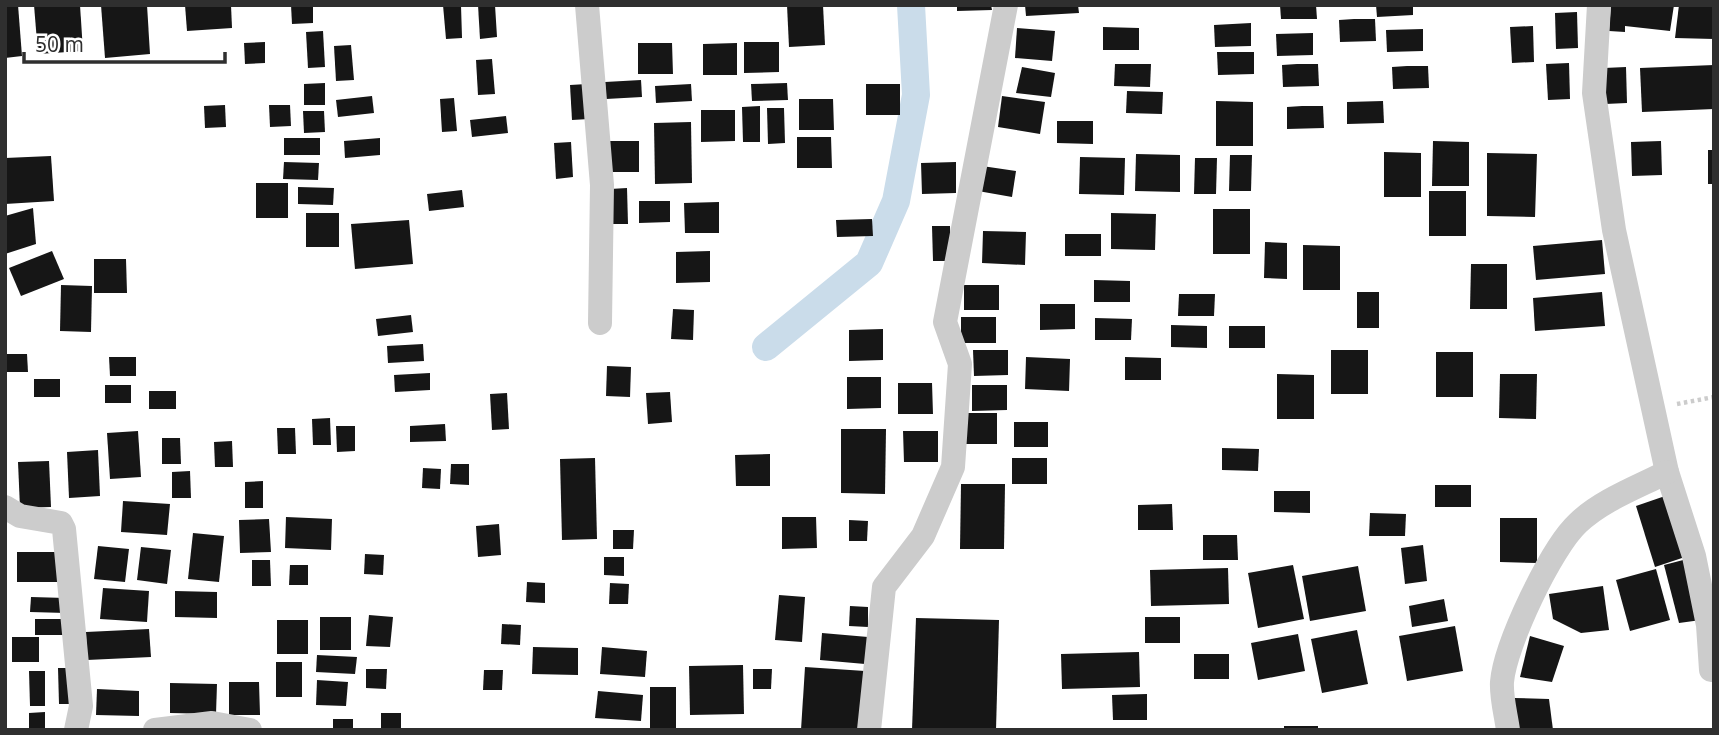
<svg xmlns="http://www.w3.org/2000/svg" width="1719" height="735" viewBox="0 0 1719 735" font-family="'Open Sans',sans-serif">
  <style>
    .lines { fill: none; stroke-linecap: round; stroke-linejoin: round }
    .canal { stroke: #cadcea; stroke-width: 28 }
    .building { fill: #161616 }
    .path { stroke: #ccc; stroke-width: 4.5; stroke-dasharray: 3.5 3.5; stroke-linecap: butt }
    .street { stroke: #ccc; stroke-width: 24 }
  </style>
  <rect width="100%" height="100%" fill="#fff"/>
  <g class="lines">
    <!-- canal -->
    <path class="canal" d="M 766,347 L 869,263 L 896,201 L 916,95 L 911,5"/>
  </g>
  <!-- building -->
  <g class="building">
    <path d="M 5,5 L 18,5 L 22,56 L 5,58 Z"/>
    <path d="M 34,5 L 80,5 L 83,51 L 38,54 Z"/>
    <path d="M 101,5 L 147,5 L 150,54 L 105,58 Z"/>
    <path d="M 185,5 L 231,5 L 232,28 L 187,31 Z"/>
    <path d="M 291,5 L 313,5 L 313,23 L 292,24 Z"/>
    <path d="M 443,5 L 461,5 L 462,38 L 446,39 Z"/>
    <path d="M 478,5 L 495,5 L 497,37 L 480,39 Z"/>
    <path d="M 787,5 L 823,5 L 825,45 L 789,47 Z"/>
    <path d="M 957,5 L 991,5 L 992,10 L 957,11 Z"/>
    <path d="M 1025,5 L 1078,5 L 1079,13 L 1026,16 Z"/>
    <path d="M 1280,5 L 1316,5 L 1317,19 L 1281,19 Z"/>
    <path d="M 1376,5 L 1413,5 L 1413,15 L 1377,17 Z"/>
    <path d="M 1611,5 L 1674,5 L 1670,31 L 1625,26 L 1625,32 L 1609,31 Z"/>
    <path d="M 1679,5 L 1714,5 L 1714,39 L 1675,38 Z"/>
    <path d="M 1577,12 L 1578,48 L 1556,49 L 1555,13 Z"/>
    <path d="M 1354,19 L 1375,19 L 1376,41 L 1340,42 L 1339,20 Z"/>
    <path d="M 1251,23 L 1251,46 L 1215,47 L 1214,25 Z"/>
    <path d="M 1533,26 L 1534,62 L 1512,63 L 1510,27 Z"/>
    <path d="M 1103,27 L 1139,28 L 1139,50 L 1103,50 Z"/>
    <path d="M 1017,28 L 1055,31 L 1052,61 L 1015,58 Z"/>
    <path d="M 1423,29 L 1423,51 L 1387,52 L 1386,30 Z"/>
    <path d="M 323,31 L 325,67 L 308,68 L 306,32 Z"/>
    <path d="M 1313,33 L 1313,55 L 1277,56 L 1276,34 Z"/>
    <path d="M 265,42 L 265,63 L 245,64 L 244,43 Z"/>
    <path d="M 744,42 L 779,42 L 779,72 L 744,73 Z"/>
    <path d="M 638,43 L 672,43 L 673,74 L 638,74 Z"/>
    <path d="M 737,43 L 737,75 L 703,75 L 703,44 Z"/>
    <path d="M 351,45 L 354,80 L 336,81 L 334,46 Z"/>
    <path d="M 1217,52 L 1254,52 L 1254,74 L 1218,75 Z"/>
    <path d="M 492,59 L 495,94 L 478,95 L 476,60 Z"/>
    <path d="M 1569,63 L 1570,99 L 1548,100 L 1546,64 Z"/>
    <path d="M 1115,64 L 1151,64 L 1150,87 L 1114,86 Z"/>
    <path d="M 1297,64 L 1318,64 L 1319,86 L 1283,87 L 1282,65 Z"/>
    <path d="M 1714,65 L 1714,109 L 1642,112 L 1640,68 Z"/>
    <path d="M 1407,66 L 1428,66 L 1429,88 L 1393,89 L 1392,67 Z"/>
    <path d="M 1022,67 L 1055,73 L 1051,97 L 1016,93 Z"/>
    <path d="M 1626,67 L 1627,103 L 1605,104 L 1604,68 Z"/>
    <path d="M 641,80 L 642,97 L 606,99 L 605,82 Z"/>
    <path d="M 325,83 L 325,105 L 304,105 L 304,84 Z"/>
    <path d="M 787,83 L 788,100 L 752,101 L 751,84 Z"/>
    <path d="M 587,84 L 589,119 L 572,120 L 570,85 Z"/>
    <path d="M 691,84 L 692,101 L 656,103 L 655,86 Z"/>
    <rect x="866" y="84" width="34" height="31"/>
    <path d="M 1127,91 L 1163,92 L 1162,114 L 1126,113 Z"/>
    <path d="M 372,96 L 374,113 L 338,117 L 336,100 Z"/>
    <path d="M 1002,96 L 1045,102 L 1040,134 L 998,127 Z"/>
    <path d="M 454,98 L 457,131 L 442,132 L 440,99 Z"/>
    <path d="M 799,99 L 833,99 L 834,130 L 799,130 Z"/>
    <path d="M 1216,101 L 1253,102 L 1253,146 L 1216,146 Z"/>
    <path d="M 1383,101 L 1384,123 L 1347,124 L 1347,102 Z"/>
    <path d="M 225,105 L 226,127 L 205,128 L 204,106 Z"/>
    <path d="M 269,105 L 290,105 L 291,126 L 270,127 Z"/>
    <path d="M 760,106 L 760,142 L 743,142 L 742,107 Z"/>
    <path d="M 1302,106 L 1323,106 L 1324,128 L 1287,129 L 1287,107 Z"/>
    <path d="M 767,108 L 784,108 L 785,143 L 768,144 Z"/>
    <path d="M 701,110 L 735,110 L 735,141 L 701,142 Z"/>
    <path d="M 303,111 L 324,111 L 325,132 L 304,133 Z"/>
    <path d="M 506,116 L 508,133 L 472,137 L 470,120 Z"/>
    <path d="M 1057,121 L 1093,121 L 1093,144 L 1057,143 Z"/>
    <path d="M 691,122 L 692,183 L 655,184 L 654,123 Z"/>
    <path d="M 797,137 L 831,137 L 832,168 L 797,168 Z"/>
    <rect x="284" y="138" width="36" height="17"/>
    <path d="M 380,138 L 380,155 L 345,158 L 344,141 Z"/>
    <rect x="604" y="141" width="35" height="31"/>
    <path d="M 1433,141 L 1469,142 L 1469,186 L 1432,186 Z"/>
    <path d="M 1661,141 L 1662,175 L 1632,176 L 1631,142 Z"/>
    <path d="M 571,142 L 573,177 L 556,179 L 554,143 Z"/>
    <rect x="1708" y="150" width="6" height="34"/>
    <path d="M 1384,152 L 1421,153 L 1421,197 L 1384,197 Z"/>
    <path d="M 1487,153 L 1537,154 L 1535,217 L 1487,216 Z"/>
    <path d="M 1136,154 L 1180,155 L 1180,192 L 1135,191 Z"/>
    <path d="M 1230,155 L 1252,155 L 1251,191 L 1229,191 Z"/>
    <path d="M 51,156 L 54,201 L 5,204 L 5,158 Z"/>
    <path d="M 1080,157 L 1125,158 L 1124,195 L 1079,194 Z"/>
    <path d="M 1195,158 L 1217,158 L 1216,194 L 1194,194 Z"/>
    <path d="M 284,162 L 319,163 L 318,180 L 283,179 Z"/>
    <path d="M 956,162 L 956,193 L 922,194 L 921,163 Z"/>
    <path d="M 982,166 L 1016,171 L 1012,197 L 978,191 Z"/>
    <rect x="256" y="183" width="32" height="35"/>
    <path d="M 298,187 L 334,188 L 333,205 L 298,204 Z"/>
    <path d="M 627,188 L 628,224 L 611,224 L 610,189 Z"/>
    <path d="M 462,190 L 464,207 L 429,211 L 427,194 Z"/>
    <rect x="1429" y="191" width="37" height="45"/>
    <path d="M 639,201 L 670,201 L 670,222 L 639,223 Z"/>
    <path d="M 719,202 L 719,233 L 685,233 L 684,203 Z"/>
    <path d="M 33,208 L 36,244 L 5,254 L 5,216 Z"/>
    <rect x="1213" y="209" width="37" height="45"/>
    <rect x="306" y="213" width="33" height="34"/>
    <path d="M 1111,213 L 1156,214 L 1155,250 L 1111,249 Z"/>
    <path d="M 872,219 L 873,236 L 837,237 L 836,220 Z"/>
    <path d="M 409,220 L 413,264 L 355,269 L 351,224 Z"/>
    <path d="M 932,226 L 950,226 L 951,261 L 933,261 Z"/>
    <path d="M 983,231 L 1026,232 L 1025,265 L 982,263 Z"/>
    <rect x="1065" y="234" width="36" height="22"/>
    <path d="M 1602,240 L 1605,274 L 1536,280 L 1533,246 Z"/>
    <path d="M 1265,242 L 1287,243 L 1287,279 L 1264,278 Z"/>
    <path d="M 1303,245 L 1340,246 L 1340,290 L 1303,290 Z"/>
    <path d="M 52,251 L 64,279 L 21,296 L 9,268 Z"/>
    <path d="M 710,251 L 710,282 L 676,283 L 676,252 Z"/>
    <path d="M 94,259 L 126,259 L 127,293 L 94,293 Z"/>
    <path d="M 1471,264 L 1507,264 L 1507,309 L 1470,309 Z"/>
    <path d="M 1094,280 L 1130,281 L 1130,302 L 1094,302 Z"/>
    <path d="M 61,285 L 92,286 L 91,332 L 60,331 Z"/>
    <rect x="964" y="285" width="35" height="25"/>
    <rect x="1357" y="292" width="22" height="36"/>
    <path d="M 1602,292 L 1605,326 L 1535,331 L 1533,298 Z"/>
    <path d="M 1179,294 L 1215,294 L 1214,316 L 1178,316 Z"/>
    <path d="M 1040,304 L 1075,304 L 1075,329 L 1040,330 Z"/>
    <path d="M 673,309 L 694,310 L 693,340 L 671,339 Z"/>
    <path d="M 411,315 L 413,332 L 378,336 L 376,319 Z"/>
    <rect x="961" y="317" width="35" height="26"/>
    <path d="M 1095,318 L 1132,319 L 1131,340 L 1095,340 Z"/>
    <path d="M 1171,325 L 1207,326 L 1207,348 L 1171,347 Z"/>
    <rect x="1229" y="326" width="36" height="22"/>
    <path d="M 883,329 L 883,360 L 849,361 L 849,330 Z"/>
    <path d="M 423,344 L 424,361 L 388,363 L 387,346 Z"/>
    <path d="M 973,350 L 1008,350 L 1008,375 L 974,376 Z"/>
    <rect x="1331" y="350" width="37" height="44"/>
    <rect x="1436" y="352" width="37" height="45"/>
    <path d="M 5,354 L 27,354 L 28,372 L 5,372 Z"/>
    <path d="M 109,357 L 136,357 L 136,376 L 110,376 Z"/>
    <path d="M 1026,357 L 1070,359 L 1069,391 L 1025,389 Z"/>
    <path d="M 1125,357 L 1161,358 L 1161,380 L 1125,380 Z"/>
    <path d="M 607,366 L 631,367 L 630,397 L 606,396 Z"/>
    <path d="M 430,373 L 430,390 L 395,392 L 394,375 Z"/>
    <path d="M 1277,374 L 1314,375 L 1314,419 L 1277,419 Z"/>
    <path d="M 1500,374 L 1537,374 L 1536,419 L 1499,418 Z"/>
    <path d="M 847,377 L 881,377 L 881,408 L 847,409 Z"/>
    <rect x="34" y="379" width="26" height="18"/>
    <path d="M 898,383 L 932,383 L 933,414 L 898,414 Z"/>
    <rect x="105" y="385" width="26" height="18"/>
    <path d="M 972,385 L 1007,385 L 1007,410 L 972,411 Z"/>
    <rect x="149" y="391" width="27" height="18"/>
    <path d="M 670,392 L 672,422 L 648,424 L 646,393 Z"/>
    <path d="M 507,393 L 509,429 L 492,430 L 490,394 Z"/>
    <rect x="963" y="413" width="34" height="31"/>
    <path d="M 330,418 L 331,445 L 313,445 L 312,419 Z"/>
    <rect x="1014" y="422" width="34" height="25"/>
    <path d="M 445,424 L 446,441 L 410,442 L 410,426 Z"/>
    <path d="M 336,426 L 355,426 L 355,451 L 337,452 Z"/>
    <path d="M 277,428 L 295,428 L 296,454 L 278,454 Z"/>
    <path d="M 841,429 L 886,429 L 885,494 L 841,493 Z"/>
    <path d="M 138,431 L 141,477 L 110,479 L 107,433 Z"/>
    <path d="M 903,431 L 938,431 L 938,462 L 904,462 Z"/>
    <path d="M 162,438 L 180,438 L 181,464 L 162,464 Z"/>
    <path d="M 232,441 L 233,467 L 215,467 L 214,442 Z"/>
    <path d="M 1222,448 L 1259,449 L 1258,471 L 1222,470 Z"/>
    <path d="M 98,450 L 100,496 L 69,498 L 67,452 Z"/>
    <path d="M 770,454 L 770,486 L 736,486 L 735,455 Z"/>
    <path d="M 595,458 L 597,539 L 562,540 L 560,459 Z"/>
    <rect x="1012" y="458" width="35" height="26"/>
    <path d="M 49,461 L 51,507 L 20,508 L 18,462 Z"/>
    <path d="M 451,464 L 469,464 L 469,485 L 450,484 Z"/>
    <path d="M 423,468 L 441,469 L 440,489 L 422,488 Z"/>
    <path d="M 190,471 L 191,498 L 172,498 L 172,472 Z"/>
    <path d="M 263,481 L 263,508 L 245,508 L 245,482 Z"/>
    <path d="M 961,484 L 1005,484 L 1004,549 L 960,549 Z"/>
    <rect x="1435" y="485" width="36" height="22"/>
    <path d="M 1274,491 L 1310,491 L 1310,513 L 1274,512 Z"/>
    <path d="M 1668,495 L 1688,556 L 1655,567 L 1636,506 Z"/>
    <path d="M 123,501 L 170,504 L 167,535 L 121,532 Z"/>
    <path d="M 1172,504 L 1173,530 L 1138,530 L 1138,505 Z"/>
    <path d="M 1370,513 L 1406,514 L 1405,536 L 1369,536 Z"/>
    <path d="M 286,517 L 332,519 L 331,550 L 285,548 Z"/>
    <path d="M 782,517 L 816,517 L 817,548 L 782,549 Z"/>
    <path d="M 1500,518 L 1537,518 L 1537,563 L 1500,562 Z"/>
    <path d="M 269,519 L 271,552 L 240,553 L 239,520 Z"/>
    <path d="M 849,520 L 868,521 L 867,541 L 849,541 Z"/>
    <path d="M 499,524 L 501,555 L 478,557 L 476,526 Z"/>
    <path d="M 613,530 L 634,530 L 633,549 L 613,549 Z"/>
    <path d="M 193,533 L 224,536 L 219,582 L 188,579 Z"/>
    <path d="M 1203,535 L 1237,535 L 1238,560 L 1203,560 Z"/>
    <path d="M 1423,545 L 1427,581 L 1405,584 L 1401,548 Z"/>
    <path d="M 98,546 L 129,549 L 125,582 L 94,579 Z"/>
    <path d="M 141,547 L 171,550 L 167,584 L 137,580 Z"/>
    <path d="M 17,552 L 64,552 L 63,582 L 17,582 Z"/>
    <path d="M 365,554 L 384,555 L 383,575 L 364,574 Z"/>
    <path d="M 604,557 L 624,557 L 624,576 L 604,575 Z"/>
    <path d="M 1687,559 L 1701,620 L 1679,623 L 1664,565 Z"/>
    <path d="M 252,560 L 270,560 L 271,586 L 252,586 Z"/>
    <path d="M 290,565 L 308,565 L 308,585 L 289,585 Z"/>
    <path d="M 1293,565 L 1304,619 L 1258,628 L 1248,573 Z"/>
    <path d="M 1358,566 L 1366,611 L 1310,621 L 1302,576 Z"/>
    <path d="M 1228,568 L 1229,604 L 1151,606 L 1150,570 Z"/>
    <path d="M 1656,569 L 1670,620 L 1630,631 L 1616,580 Z"/>
    <path d="M 527,582 L 545,583 L 545,603 L 526,602 Z"/>
    <path d="M 610,583 L 629,584 L 628,604 L 609,604 Z"/>
    <path d="M 1603,586 L 1609,630 L 1581,633 L 1553,619 L 1549,594 Z"/>
    <path d="M 103,588 L 149,591 L 147,622 L 100,619 Z"/>
    <path d="M 175,591 L 217,592 L 217,618 L 175,617 Z"/>
    <path d="M 779,595 L 805,597 L 802,642 L 775,640 Z"/>
    <path d="M 31,597 L 66,598 L 66,613 L 30,612 Z"/>
    <path d="M 1444,599 L 1448,621 L 1412,627 L 1409,606 Z"/>
    <path d="M 850,606 L 868,607 L 868,627 L 849,626 Z"/>
    <path d="M 369,615 L 393,617 L 390,647 L 366,646 Z"/>
    <rect x="320" y="617" width="31" height="33"/>
    <rect x="1145" y="617" width="35" height="26"/>
    <path d="M 916,618 L 999,620 L 996,730 L 912,730 Z"/>
    <rect x="35" y="619" width="36" height="16"/>
    <rect x="277" y="620" width="31" height="34"/>
    <path d="M 502,624 L 521,625 L 520,645 L 501,644 Z"/>
    <path d="M 1455,626 L 1463,671 L 1407,681 L 1399,636 Z"/>
    <path d="M 149,629 L 151,657 L 87,660 L 86,632 Z"/>
    <path d="M 1357,630 L 1368,684 L 1322,693 L 1311,639 Z"/>
    <path d="M 822,633 L 868,637 L 865,664 L 820,660 Z"/>
    <path d="M 1298,634 L 1305,671 L 1258,680 L 1251,643 Z"/>
    <path d="M 1530,636 L 1564,646 L 1552,682 L 1520,677 Z"/>
    <rect x="12" y="637" width="27" height="25"/>
    <path d="M 533,647 L 578,648 L 578,675 L 532,674 Z"/>
    <path d="M 602,647 L 647,651 L 645,677 L 600,674 Z"/>
    <path d="M 1139,652 L 1140,687 L 1062,689 L 1061,654 Z"/>
    <rect x="1194" y="654" width="35" height="25"/>
    <path d="M 317,655 L 357,657 L 355,674 L 316,672 Z"/>
    <rect x="276" y="662" width="26" height="35"/>
    <path d="M 743,665 L 744,714 L 690,715 L 689,666 Z"/>
    <path d="M 805,667 L 865,671 L 861,730 L 801,730 Z"/>
    <path d="M 58,668 L 73,668 L 74,704 L 59,704 Z"/>
    <path d="M 366,669 L 387,669 L 386,689 L 366,688 Z"/>
    <path d="M 753,669 L 772,669 L 771,689 L 753,689 Z"/>
    <path d="M 484,670 L 503,670 L 502,690 L 483,690 Z"/>
    <path d="M 29,671 L 45,671 L 45,706 L 30,706 Z"/>
    <path d="M 317,680 L 348,682 L 346,706 L 316,705 Z"/>
    <path d="M 229,682 L 259,682 L 260,715 L 229,715 Z"/>
    <path d="M 170,683 L 217,684 L 216,714 L 170,713 Z"/>
    <rect x="650" y="687" width="26" height="43"/>
    <path d="M 97,689 L 139,691 L 139,716 L 96,715 Z"/>
    <path d="M 598,691 L 643,695 L 641,721 L 595,718 Z"/>
    <path d="M 1147,694 L 1147,720 L 1113,720 L 1112,695 Z"/>
    <path d="M 1514,698 L 1549,699 L 1553,730 L 1517,730 Z"/>
    <path d="M 45,712 L 45,730 L 29,730 L 29,713 Z"/>
    <rect x="381" y="713" width="20" height="17"/>
    <rect x="333" y="719" width="20" height="11"/>
    <rect x="1284" y="726" width="34" height="4"/>
  </g>
  <g class="lines">
    <!-- path -->
    <path class="path" d="M 1677,404 L 1714,397"/>
    <!-- street -->
    <g class="street">
      <path d="M 587,5 L 602,185 L 600,323"/>
      <path d="M 1599,5 L 1594,93 L 1614,230 L 1667,472 L 1694,556 L 1708,625 L 1711,670"/>
      <path d="M 5,507 L 20,516 L 61,523 L 64,529 L 81,706 L 76,730"/>
      <path d="M 155,730 L 212,723 L 250,730"/>
      <path d="M 869,730 L 884,587 L 923,536 L 953,467 L 960,364 L 945,322 L 1006,5"/>
      <path d="M 1508,730 C 1506,715 1501,697 1502,682 C 1505,645 1551,548 1578,523 C 1602,500 1638,487 1667,472"/>
    </g>
  </g>
  <!-- border -->
  <rect width="1719" height="735" fill="none" stroke="#2f2f2f" stroke-width="14"/>
  <!-- scale -->
  <path d="M24 52v10h201v-10" fill="none" stroke="#2f2f2f" stroke-width="3.5"/>
  <text x="35" y="52" font-size="21" fill="#2f2f2f" stroke="#ffffff" stroke-width="5" paint-order="stroke">50 m</text>
</svg>
